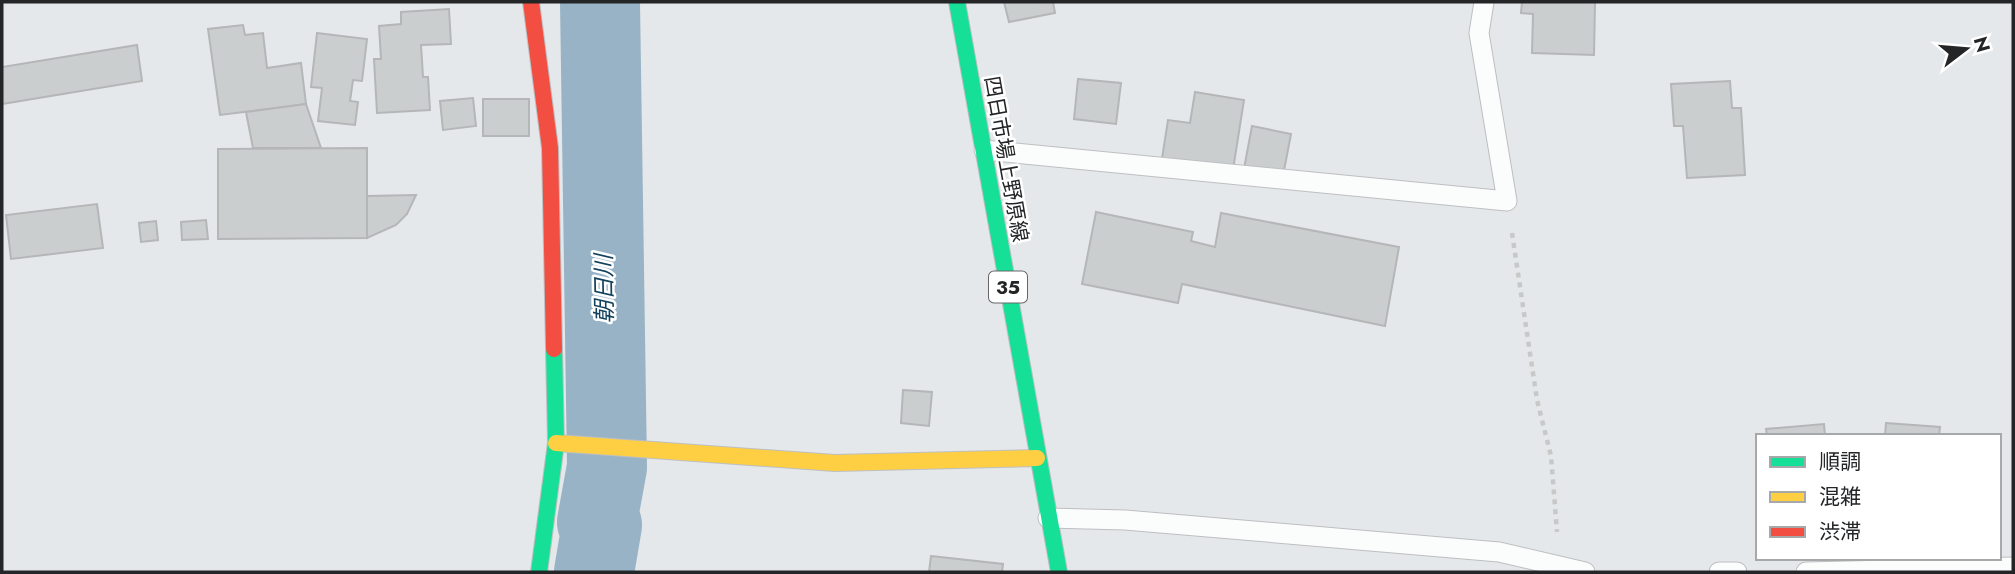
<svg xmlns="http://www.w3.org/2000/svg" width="2015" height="574" viewBox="0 0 2015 574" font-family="Jost,'Noto Sans JP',sans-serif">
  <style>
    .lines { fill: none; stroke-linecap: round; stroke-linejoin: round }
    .river { stroke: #98b3c6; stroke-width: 80 }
    .building { fill: #cbcecf; stroke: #b4b6b8; stroke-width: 2 }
    .lane-casing { stroke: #bdbfc1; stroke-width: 21 }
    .fast-casing { stroke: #bdbfc1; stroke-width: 18 }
    .slow-casing { stroke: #bdbfc1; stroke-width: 18 }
    .jam-casing { stroke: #bdbfc1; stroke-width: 18 }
    .path { stroke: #c7c8c8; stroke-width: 4.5; stroke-dasharray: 5 5; stroke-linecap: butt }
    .lane { stroke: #fbfcfc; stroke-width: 19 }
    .fast { stroke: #16e098; stroke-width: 16 }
    .slow { stroke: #ffcf43; stroke-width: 16 }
    .jam { stroke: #f24e42; stroke-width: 16 }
    .labels { text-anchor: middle; stroke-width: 5; stroke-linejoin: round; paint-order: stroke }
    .shield { fill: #fff; stroke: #656668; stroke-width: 2 }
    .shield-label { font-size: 19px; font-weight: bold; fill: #232527 }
    .street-label { font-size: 21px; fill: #232527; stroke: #fff }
    .water-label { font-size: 23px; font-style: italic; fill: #13425e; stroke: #fff }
  </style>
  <rect width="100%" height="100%" fill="#e5e8ea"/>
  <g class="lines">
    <!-- river -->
    <path class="river" d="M 594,572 L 602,525 L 597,522 L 607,467 L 600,2"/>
  </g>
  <!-- building -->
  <g class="building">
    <path d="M 1004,2 L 1053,2 L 1055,13 L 1009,22 Z"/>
    <path d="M 1522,2 L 1595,2 L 1594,55 L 1532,53 L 1533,14 L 1521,13 Z"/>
    <path d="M 449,9 L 451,44 L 421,45 L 423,77 L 428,77 L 430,110 L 377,113 L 374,59 L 381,59 L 379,26 L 401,24 L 401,12 Z"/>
    <path d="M 243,25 L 245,35 L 263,33 L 267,68 L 301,63 L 306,104 L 220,115 L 208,29 Z"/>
    <path d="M 317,33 L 367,39 L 362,81 L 353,80 L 350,101 L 358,102 L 355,125 L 318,121 L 322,88 L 311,87 Z"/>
    <path d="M 137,45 L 142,81 L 2,104 L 2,67 Z"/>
    <path d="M 1078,79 L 1121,83 L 1116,124 L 1074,119 Z"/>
    <path d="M 1730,81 L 1732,108 L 1741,108 L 1745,175 L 1687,178 L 1683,126 L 1674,126 L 1671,84 Z"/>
    <path d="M 1195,92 L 1244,100 L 1232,176 L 1161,165 L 1168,120 L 1190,123 Z"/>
    <path d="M 473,98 L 476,126 L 443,130 L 440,101 Z"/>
    <rect x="483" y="99" width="46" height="37"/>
    <path d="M 306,104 L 321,148 L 253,148 L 246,112 Z"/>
    <path d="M 1252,126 L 1291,134 L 1282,181 L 1243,174 Z"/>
    <path d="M 367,148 L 367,238 L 218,239 L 218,149 Z"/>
    <path d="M 416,195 L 407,214 L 396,225 L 367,238 L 367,196 Z"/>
    <path d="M 97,204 L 103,248 L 11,259 L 6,215 Z"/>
    <path d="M 1096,212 L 1193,232 L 1191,241 L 1215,247 L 1221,213 L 1399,247 L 1385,326 L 1182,284 L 1178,303 L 1082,284 Z"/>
    <path d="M 206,220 L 208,239 L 182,240 L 181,222 Z"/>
    <path d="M 156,221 L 158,240 L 141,242 L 139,223 Z"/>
    <path d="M 903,390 L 932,392 L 929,426 L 901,423 Z"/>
    <path d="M 1886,423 L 1940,427 L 1939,436 L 1885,436 Z"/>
    <path d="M 1824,424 L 1825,436 L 1767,436 L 1766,429 Z"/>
    <path d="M 931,556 L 1003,564 L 1002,572 L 929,572 Z"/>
  </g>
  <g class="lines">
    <defs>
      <g id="lane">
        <path d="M 984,150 L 1507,201 L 1479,33 L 1484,2"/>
        <path d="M 1048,518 L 1125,520 L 1499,552 L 1585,572"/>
        <path d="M 1719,572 L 1737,572"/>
        <path d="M 1806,572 L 2013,567"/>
      </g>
      <g id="fast">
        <path d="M 957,2 L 1059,572"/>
        <path d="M 539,572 L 556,443 L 554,349"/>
      </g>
      <path id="slow" d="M 556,443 L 835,463 L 1037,458"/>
      <path id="jam" d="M 531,2 L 550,148 L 554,349"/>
    </defs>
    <!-- lane casing -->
    <use href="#lane" class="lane-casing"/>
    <!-- fast casing -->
    <use href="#fast" class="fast-casing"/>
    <!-- slow casing -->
    <use href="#slow" class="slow-casing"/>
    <!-- jam casing -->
    <use href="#jam" class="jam-casing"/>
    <!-- path -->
    <path class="path" d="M 1512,233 L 1537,400 L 1551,456 L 1557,532"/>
    <!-- lane -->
    <use href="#lane" class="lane"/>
    <!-- fast -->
    <use href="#fast" class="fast"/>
    <!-- slow -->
    <use href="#slow" class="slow"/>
    <!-- jam -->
    <use href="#jam" class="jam"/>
  </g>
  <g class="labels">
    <!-- shield labels -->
    <rect class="shield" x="989" y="271.5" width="38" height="31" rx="5"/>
    <g class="shield-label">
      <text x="1008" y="294">35</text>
    </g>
    <!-- street labels -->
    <g class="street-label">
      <text transform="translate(1006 159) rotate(80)" y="7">四日市場上野原線</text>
    </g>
    <!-- water labels -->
    <g class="water-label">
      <text transform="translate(604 289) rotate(-91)" y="8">朝日川</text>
    </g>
  </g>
  <!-- border -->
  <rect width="2015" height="574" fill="none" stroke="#232527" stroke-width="7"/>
  <!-- legend -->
  <rect x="1756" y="434" width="245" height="126" fill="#ffffff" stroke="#a7a8a9" stroke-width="2"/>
  <rect x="1770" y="457" width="35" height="10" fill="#16e098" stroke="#a7a8a9" stroke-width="2"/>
  <text x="1819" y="469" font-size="21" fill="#232527">順調</text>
  <rect x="1770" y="492" width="35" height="10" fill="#ffcf43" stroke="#a7a8a9" stroke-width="2"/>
  <text x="1819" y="504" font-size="21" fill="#232527">混雑</text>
  <rect x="1770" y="527" width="35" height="10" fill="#f24e42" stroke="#a7a8a9" stroke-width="2"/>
  <text x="1819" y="539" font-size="21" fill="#232527">渋滞</text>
  <!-- north arrow -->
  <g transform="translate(1966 49) rotate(74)" stroke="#ffffff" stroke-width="5" paint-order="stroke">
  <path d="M0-5L12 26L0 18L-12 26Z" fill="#232527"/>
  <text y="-10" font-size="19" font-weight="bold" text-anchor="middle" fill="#232527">N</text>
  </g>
</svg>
